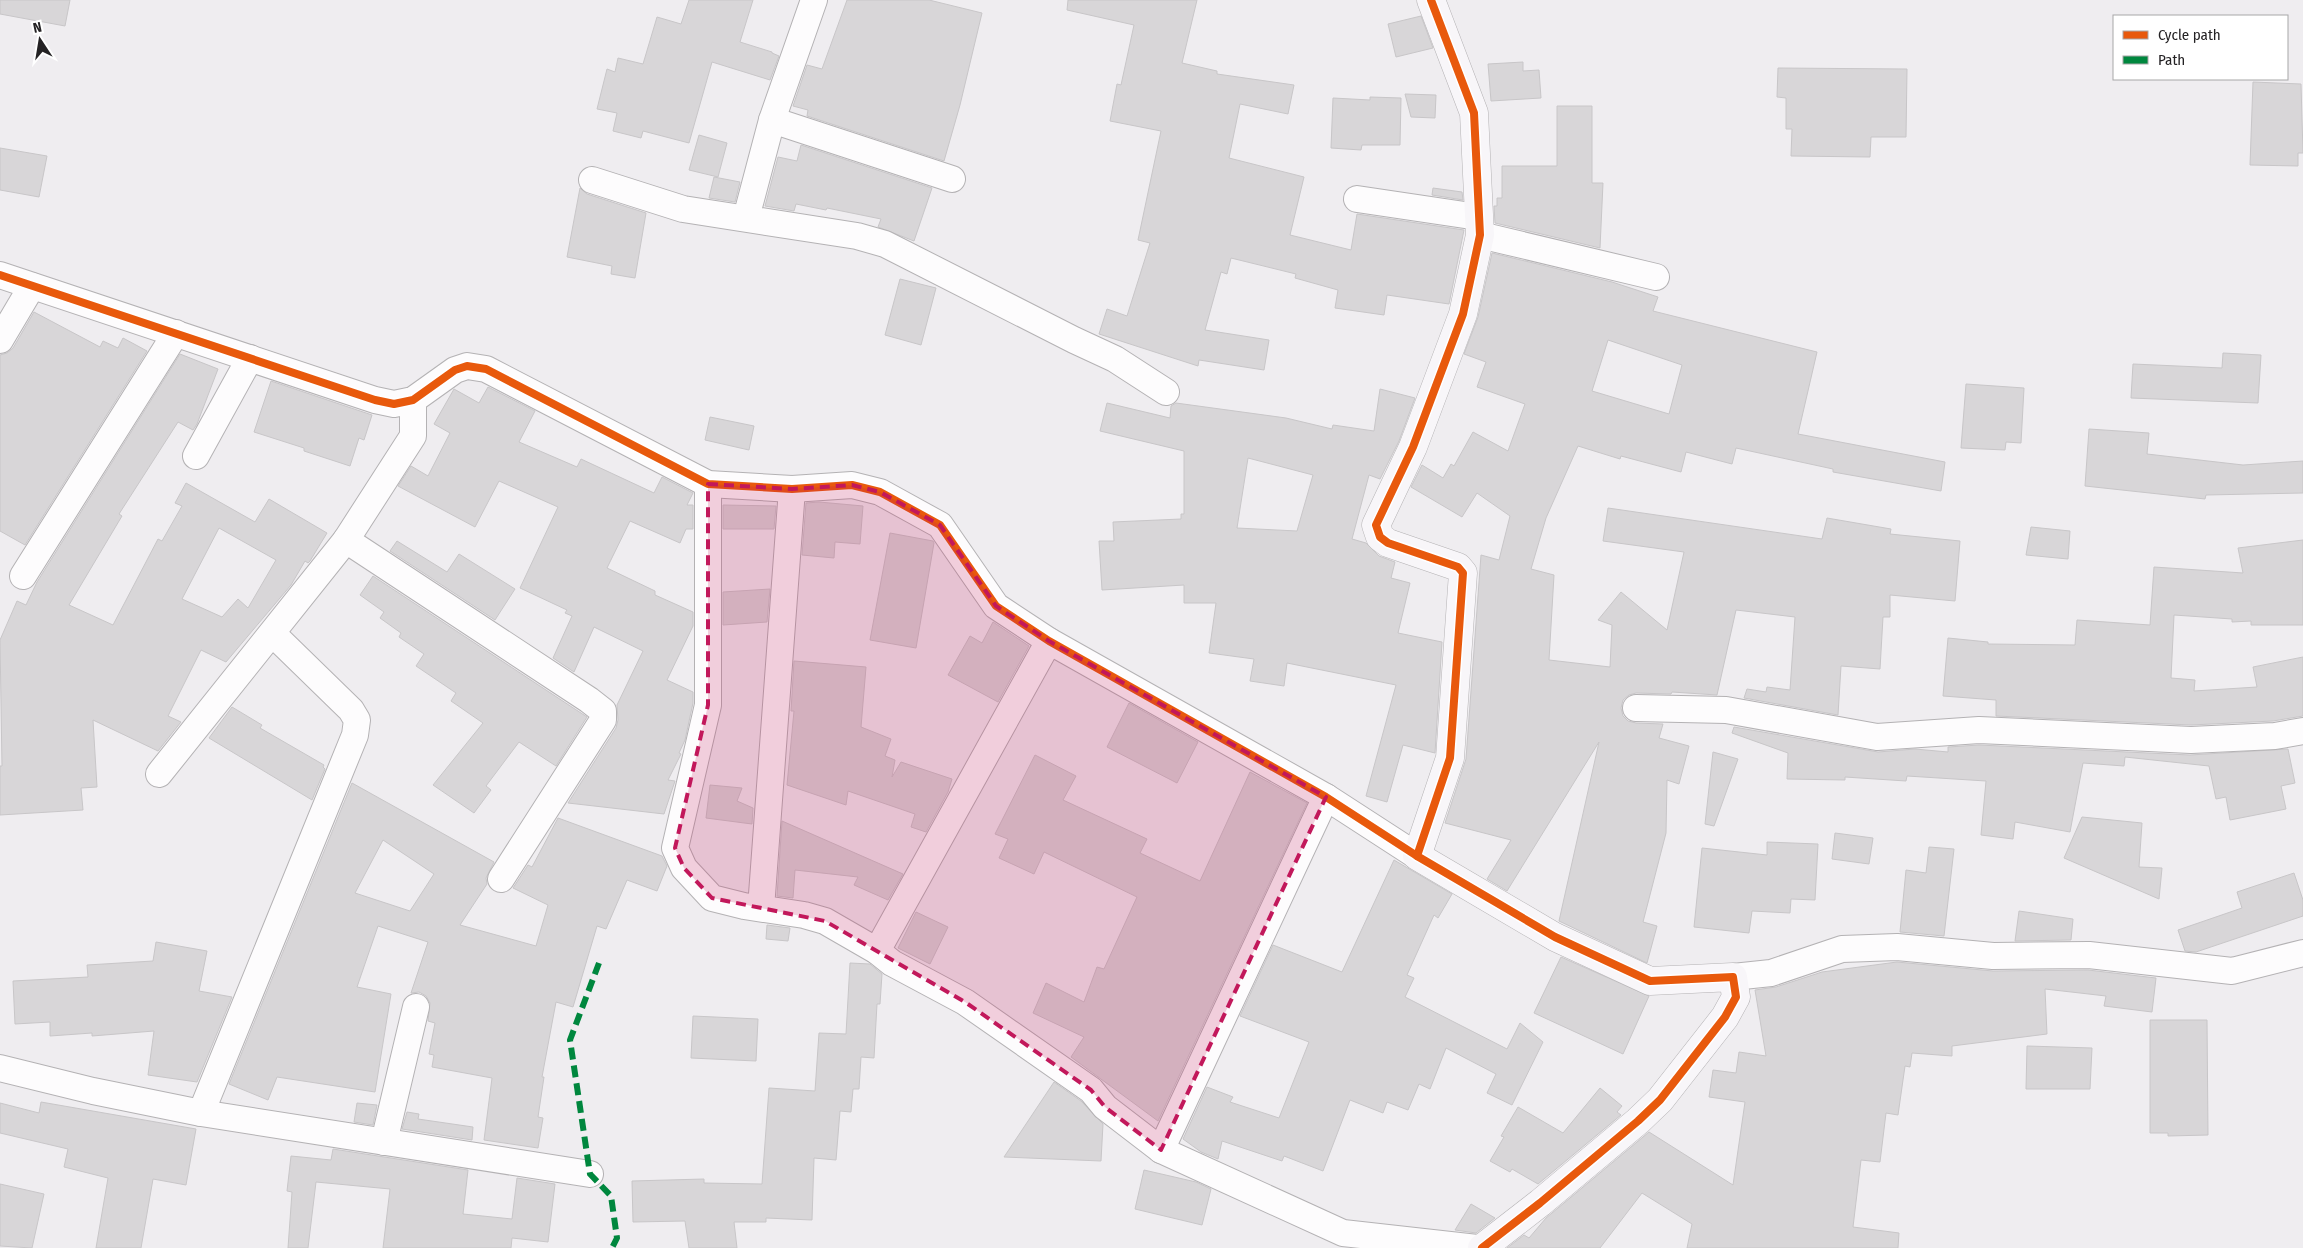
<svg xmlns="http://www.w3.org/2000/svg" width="2303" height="1248" viewBox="0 0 2303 1248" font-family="'Fira Sans Condensed',sans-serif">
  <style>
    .building { fill: #d8d6d8; stroke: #c8c6c8; fill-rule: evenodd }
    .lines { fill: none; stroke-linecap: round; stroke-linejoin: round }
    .street-casing { stroke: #b4b2b4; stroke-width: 28 }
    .secondary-casing { stroke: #b4b2b4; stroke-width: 29 }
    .street { stroke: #fdfcfd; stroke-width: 26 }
    .secondary { stroke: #f8f6f9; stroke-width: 28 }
    .quiet { stroke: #00873e; stroke-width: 6; stroke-dasharray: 12 6; stroke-linecap: butt }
    .cycleway-casing { stroke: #fff; stroke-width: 11 }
    .cycleway { stroke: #e8590c; stroke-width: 8 }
    .marked { fill: #c2185b; fill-opacity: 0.2; stroke: #c2185b; stroke-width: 4; stroke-dasharray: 10 6; stroke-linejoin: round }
  </style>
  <rect width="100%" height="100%" fill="#efedf0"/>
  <!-- building -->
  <g class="building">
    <path d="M 0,0 L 70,0 L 65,26 L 0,14 Z"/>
    <path d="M 689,0 L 753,0 L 740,42 L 772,52 L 772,53 L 779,56 L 770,80 L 712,62 L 689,143 L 643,131 L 641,138 L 613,131 L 617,113 L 597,109 L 607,69 L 615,72 L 618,58 L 643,64 L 657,17 L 681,24 Z"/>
    <path d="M 847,0 L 929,0 L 982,13 L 960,105 L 944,161 L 807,116 L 808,110 L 793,106 L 807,65 L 822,69 Z"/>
    <path d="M 1068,0 L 1197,0 L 1182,63 L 1217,71 L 1217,74 L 1294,85 L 1288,114 L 1240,104 L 1229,158 L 1304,177 L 1290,235 L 1351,250 L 1357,214 L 1464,230 L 1449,304 L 1387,295 L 1384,315 L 1335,308 L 1338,290 L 1295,278 L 1296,274 L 1231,258 L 1227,274 L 1221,272 L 1205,330 L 1269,340 L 1264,370 L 1199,360 L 1198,366 L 1099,334 L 1107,309 L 1127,316 L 1150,243 L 1138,240 L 1161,131 L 1110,121 L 1117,84 L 1121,85 L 1134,25 L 1067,10 Z"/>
    <path d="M 1421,16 L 1433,48 L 1396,57 L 1388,24 Z"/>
    <path d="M 1523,62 L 1523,71 L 1539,70 L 1541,98 L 1491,101 L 1488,64 Z"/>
    <path d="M 1778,68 L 1907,69 L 1906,137 L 1871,137 L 1870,157 L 1791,156 L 1792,129 L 1786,129 L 1786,98 L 1777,97 Z"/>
    <path d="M 2253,82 L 2301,84 L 2303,153 L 2298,153 L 2298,166 L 2250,165 Z"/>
    <path d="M 1405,94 L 1436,95 L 1435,118 L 1411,117 Z"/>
    <path d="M 1370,97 L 1401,98 L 1400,145 L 1362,145 L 1361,150 L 1331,148 L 1333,98 L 1370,100 Z"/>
    <path d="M 1557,106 L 1592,106 L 1592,183 L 1603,183 L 1600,248 L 1495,223 L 1494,206 L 1497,206 L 1497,198 L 1502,198 L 1502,166 L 1557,166 Z"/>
    <path d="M 699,135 L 727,143 L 718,177 L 689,170 Z"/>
    <path d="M 801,145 L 932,188 L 914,241 L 878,227 L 881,219 L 827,208 L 826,210 L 796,204 L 794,211 L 765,206 L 778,157 L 797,161 Z"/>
    <path d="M 0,148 L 47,156 L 39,197 L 0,190 Z"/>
    <path d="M 714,177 L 740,182 L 735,202 L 709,198 Z"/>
    <path d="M 580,188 L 587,194 L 646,213 L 635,278 L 611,274 L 612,266 L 567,257 Z"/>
    <path d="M 1433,188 L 1462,192 L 1463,200 L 1432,195 Z"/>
    <path d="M 1492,253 L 1612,282 L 1658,297 L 1653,311 L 1817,352 L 1798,434 L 1945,462 L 1941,491 L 1833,472 L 1833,469 L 1736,448 L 1732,464 L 1686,452 L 1681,472 L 1621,456 L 1620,459 L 1578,446 L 1546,518 L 1531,569 L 1554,575 L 1549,660 L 1610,667 L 1612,625 L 1598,620 L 1621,592 L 1667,630 L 1684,552 L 1603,541 L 1608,508 L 1822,539 L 1827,518 L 1891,529 L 1890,534 L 1960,541 L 1955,601 L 1890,595 L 1890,617 L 1883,617 L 1880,669 L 1841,666 L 1838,715 L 1744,698 L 1747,689 L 1766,692 L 1767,687 L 1790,690 L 1795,617 L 1736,610 L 1717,695 L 1672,692 L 1671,694 L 1636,693 L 1629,695 L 1623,700 L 1621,708 L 1623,716 L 1628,721 L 1636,723 L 1663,724 L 1659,738 L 1689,746 L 1679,784 L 1667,780 L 1666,833 L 1643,922 L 1657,926 L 1647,963 L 1559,921 L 1599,742 L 1507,891 L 1487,879 L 1511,840 L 1445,823 L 1466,759 L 1481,555 L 1499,560 L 1510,516 L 1477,493 L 1462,517 L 1411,487 L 1422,465 L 1443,478 L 1451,464 L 1454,466 L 1473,432 L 1508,451 L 1525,404 L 1477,387 L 1486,362 L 1464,354 L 1478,317 ZM 1608,340 L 1682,365 L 1669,414 L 1592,391 Z"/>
    <path d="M 900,279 L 936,288 L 921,345 L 885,335 Z"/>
    <path d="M 34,312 L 100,347 L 103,341 L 118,348 L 123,338 L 147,351 L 25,545 L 0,531 L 0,355 L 7,353 L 13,348 Z"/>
    <path d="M 2223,353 L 2261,355 L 2258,403 L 2131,398 L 2133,364 L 2222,368 Z"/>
    <path d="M 180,354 L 218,369 L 197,424 L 193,430 L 178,422 L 119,514 L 122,516 L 69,605 L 113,625 L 158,539 L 162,541 L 182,506 L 175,503 L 186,483 L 255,522 L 269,499 L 327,533 L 310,561 L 308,563 L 305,561 L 291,585 L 226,662 L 201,650 L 168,716 L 181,722 L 158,751 L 93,720 L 97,787 L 81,788 L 83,810 L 0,815 L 0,766 L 2,766 L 0,640 L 17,601 L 26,605 L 37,582 ZM 219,528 L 276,560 L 248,608 L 238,599 L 222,617 L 182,599 Z"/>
    <path d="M 271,381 L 372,415 L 364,440 L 359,438 L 350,466 L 304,451 L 304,448 L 254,432 Z"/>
    <path d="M 1966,384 L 2024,388 L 2021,443 L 2006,442 L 2005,450 L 1961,448 Z"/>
    <path d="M 488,387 L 535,411 L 519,442 L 577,467 L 581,459 L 654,493 L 662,477 L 693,493 L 687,505 L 693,505 L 693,529 L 686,529 L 680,543 L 630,521 L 607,568 L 655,591 L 655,595 L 693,612 L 693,626 L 667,680 L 693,692 L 693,703 L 685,740 L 679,753 L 681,754 L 668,780 L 675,781 L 664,814 L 568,803 L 616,728 L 618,720 L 617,705 L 643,651 L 594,627 L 574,672 L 553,658 L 572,616 L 565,613 L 567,610 L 520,588 L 558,507 L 499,481 L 475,527 L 398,486 L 411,466 L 428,476 L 450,433 L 434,424 L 454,389 L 479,403 Z"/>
    <path d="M 1380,389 L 1415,398 L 1399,441 L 1380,479 L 1369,475 L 1352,539 L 1366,543 L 1379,556 L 1395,562 L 1391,578 L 1410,583 L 1398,633 L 1442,642 L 1435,753 L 1403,745 L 1387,802 L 1366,796 L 1396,685 L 1287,663 L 1284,686 L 1250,681 L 1254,659 L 1209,653 L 1216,603 L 1184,603 L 1184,585 L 1102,590 L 1099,541 L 1114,541 L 1113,522 L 1181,519 L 1181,514 L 1184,514 L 1184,451 L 1100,431 L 1107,403 L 1170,418 L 1171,406 L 1176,403 L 1286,418 L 1332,429 L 1333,425 L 1374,431 ZM 1248,458 L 1313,475 L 1297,531 L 1237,528 Z"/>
    <path d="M 710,417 L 754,426 L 749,450 L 705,440 Z"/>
    <path d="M 2089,429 L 2149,433 L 2147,454 L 2243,465 L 2303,461 L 2303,493 L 2206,495 L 2205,499 L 2085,486 Z"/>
    <path d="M 819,502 L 863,506 L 860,544 L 835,542 L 834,558 L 802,555 L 806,503 Z"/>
    <path d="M 723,505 L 776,506 L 774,529 L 723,529 Z"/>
    <path d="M 2031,527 L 2070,531 L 2068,559 L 2026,555 Z"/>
    <path d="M 890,533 L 933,541 L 934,543 L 916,648 L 870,640 Z"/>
    <path d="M 2303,540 L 2303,625 L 2251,625 L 2251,621 L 2232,622 L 2232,619 L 2174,615 L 2171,678 L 2195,680 L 2194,691 L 2257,687 L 2253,667 L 2303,657 L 2303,716 L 2273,721 L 2191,725 L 1996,716 L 1996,700 L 1943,696 L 1948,638 L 1988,642 L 1988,644 L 2075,645 L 2077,620 L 2150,625 L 2154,567 L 2243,573 L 2238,548 Z"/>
    <path d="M 397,541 L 447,572 L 459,554 L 515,589 L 495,620 L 390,551 Z"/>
    <path d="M 373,576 L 587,717 L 556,766 L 519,742 L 486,786 L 491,790 L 474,813 L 433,785 L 483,723 L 451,701 L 456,693 L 416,666 L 424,654 L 399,637 L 401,633 L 380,618 L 384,612 L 360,595 Z"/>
    <path d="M 770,589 L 767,622 L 723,625 L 723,592 Z"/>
    <path d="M 993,622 L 1029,646 L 998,702 L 948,675 L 970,636 L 982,643 Z"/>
    <path d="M 794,661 L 866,667 L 861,727 L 891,739 L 885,756 L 895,760 L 892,777 L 901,762 L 952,779 L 948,792 L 926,832 L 911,827 L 915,814 L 848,791 L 846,805 L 787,785 L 794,711 L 791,711 Z"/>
    <path d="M 1129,703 L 1198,742 L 1177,783 L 1107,747 Z"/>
    <path d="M 232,707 L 262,725 L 260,728 L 324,765 L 323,767 L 325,769 L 312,800 L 209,738 Z"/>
    <path d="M 1734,727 L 1878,752 L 1915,749 L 1948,752 L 1948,747 L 1979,745 L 2190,755 L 2288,749 L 2295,783 L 2281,786 L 2286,809 L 2230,820 L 2226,797 L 2216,799 L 2209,766 L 2125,757 L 2124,766 L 2083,763 L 2070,832 L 2015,822 L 2013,839 L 1981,835 L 1986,781 L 1907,776 L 1906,781 L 1845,777 L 1845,780 L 1787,779 L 1788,753 L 1732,733 Z"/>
    <path d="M 1713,752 L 1738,759 L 1714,826 L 1705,824 Z"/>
    <path d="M 1035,755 L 1076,776 L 1063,800 L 1147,839 L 1140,853 L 1200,881 L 1250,772 L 1307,803 L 1158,1121 L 1071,1057 L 1084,1037 L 1033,1013 L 1046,983 L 1084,1002 L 1097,967 L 1104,969 L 1137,897 L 1044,852 L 1034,874 L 999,858 L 1008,839 L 995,834 Z"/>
    <path d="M 352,783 L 494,862 L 486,878 L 487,884 L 460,925 L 536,946 L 548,905 L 513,888 L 528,865 L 532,867 L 558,818 L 662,856 L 667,866 L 657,891 L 627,880 L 606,929 L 597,926 L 573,1007 L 556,1002 L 542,1077 L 544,1077 L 538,1117 L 543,1118 L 538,1148 L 484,1140 L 492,1078 L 432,1067 L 434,1055 L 429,1054 L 435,1023 L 428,1021 L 430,1003 L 426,996 L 419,992 L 411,993 L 428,942 L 378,926 L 357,987 L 391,994 L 375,1092 L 277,1077 L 268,1100 L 229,1084 ZM 383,840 L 434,874 L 410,911 L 355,893 Z"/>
    <path d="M 710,785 L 742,788 L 737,801 L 753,808 L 752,824 L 706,818 Z"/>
    <path d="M 2082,817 L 2142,823 L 2139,867 L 2162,868 L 2159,899 L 2064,858 Z"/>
    <path d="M 782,821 L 903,874 L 888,900 L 854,885 L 858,877 L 795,870 L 793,898 L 777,896 Z"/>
    <path d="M 1835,833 L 1873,838 L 1869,864 L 1832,859 Z"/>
    <path d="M 1767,842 L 1818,844 L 1815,900 L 1791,899 L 1790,913 L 1752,911 L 1749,933 L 1694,927 L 1702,848 L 1767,855 Z"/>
    <path d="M 1929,847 L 1954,849 L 1944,936 L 1900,932 L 1906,870 L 1926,873 Z"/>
    <path d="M 1394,860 L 1452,894 L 1438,918 L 1434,915 L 1407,975 L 1414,978 L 1405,997 L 1507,1049 L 1520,1023 L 1543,1042 L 1512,1105 L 1487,1093 L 1496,1074 L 1446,1048 L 1430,1089 L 1419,1084 L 1408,1110 L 1387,1102 L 1383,1113 L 1350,1100 L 1323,1171 L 1284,1156 L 1282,1161 L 1222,1141 L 1218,1159 L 1201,1152 L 1183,1139 L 1207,1087 L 1233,1097 L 1230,1102 L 1279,1118 L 1309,1042 L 1240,1016 L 1273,945 L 1342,972 Z"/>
    <path d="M 2294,873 L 2303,900 L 2303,916 L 2196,952 L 2185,951 L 2178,930 L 2242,908 L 2237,892 Z"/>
    <path d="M 2019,911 L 2073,919 L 2071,940 L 2015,941 Z"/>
    <path d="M 916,912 L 948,927 L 930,964 L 898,948 Z"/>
    <path d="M 767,925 L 790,928 L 788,941 L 766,939 Z"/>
    <path d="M 156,942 L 207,951 L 199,991 L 232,997 L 197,1082 L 148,1075 L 154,1031 L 92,1036 L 92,1033 L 50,1036 L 50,1022 L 15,1024 L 13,981 L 88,977 L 87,965 L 153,961 Z"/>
    <path d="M 1561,957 L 1649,996 L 1623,1054 L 1534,1013 Z"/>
    <path d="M 1897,962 L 1993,971 L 2088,970 L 2156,978 L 2152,1012 L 2104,1006 L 2106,996 L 2045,989 L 2047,1034 L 1952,1046 L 1952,1056 L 1912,1053 L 1910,1067 L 1905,1066 L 1898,1115 L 1886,1113 L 1880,1162 L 1861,1160 L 1853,1227 L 1899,1233 L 1898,1248 L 1687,1248 L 1692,1224 L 1642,1193 L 1600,1248 L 1507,1248 L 1524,1235 L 1529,1238 L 1546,1218 L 1649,1132 L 1733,1185 L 1745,1102 L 1709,1097 L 1713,1070 L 1736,1073 L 1739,1052 L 1766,1056 L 1755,990 L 1776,987 L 1822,972 Z"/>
    <path d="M 850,963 L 870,964 L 882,974 L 880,1004 L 877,1004 L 874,1058 L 861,1057 L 859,1089 L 853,1089 L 851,1112 L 840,1111 L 836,1160 L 814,1158 L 812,1220 L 766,1218 L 766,1222 L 734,1222 L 737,1248 L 689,1248 L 685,1221 L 633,1222 L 632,1181 L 704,1179 L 704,1183 L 762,1184 L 769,1088 L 815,1091 L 819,1033 L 846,1034 Z"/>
    <path d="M 693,1016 L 758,1019 L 756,1061 L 691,1058 Z"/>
    <path d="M 2150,1020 L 2207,1020 L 2208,1135 L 2168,1136 L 2168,1133 L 2150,1133 Z"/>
    <path d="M 2027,1046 L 2092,1048 L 2090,1089 L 2026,1089 Z"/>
    <path d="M 1054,1082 L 1081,1101 L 1103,1124 L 1101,1161 L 1004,1157 Z"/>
    <path d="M 1600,1088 L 1622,1106 L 1617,1112 L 1621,1115 L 1538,1184 L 1512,1169 L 1510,1172 L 1490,1161 L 1504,1137 L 1501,1136 L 1518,1107 L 1563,1133 Z"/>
    <path d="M 41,1102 L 196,1129 L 186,1185 L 153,1179 L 141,1248 L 96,1248 L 108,1178 L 64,1167 L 68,1149 L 0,1133 L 0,1103 L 39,1113 Z"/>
    <path d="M 357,1103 L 377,1105 L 373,1125 L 354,1122 Z"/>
    <path d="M 407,1112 L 419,1114 L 418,1119 L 473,1127 L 472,1140 L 402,1129 Z"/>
    <path d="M 333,1149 L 468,1170 L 463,1214 L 512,1219 L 517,1178 L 555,1184 L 548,1242 L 512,1238 L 511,1248 L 383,1248 L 390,1189 L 316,1182 L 308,1248 L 288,1248 L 292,1192 L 287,1191 L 291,1156 L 331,1160 Z"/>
    <path d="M 1144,1170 L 1196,1182 L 1211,1189 L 1202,1225 L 1135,1209 Z"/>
    <path d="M 0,1184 L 44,1194 L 32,1248 L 0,1246 Z"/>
    <path d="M 1471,1204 L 1495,1218 L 1476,1233 L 1455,1230 Z"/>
  </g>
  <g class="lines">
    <defs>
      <g id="street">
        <path d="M 772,120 L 952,179"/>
        <path d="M 592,180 L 683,209 L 857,236 L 885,244 L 1074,340 L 1115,359 L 1166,392"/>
        <path d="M 1357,199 L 1478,217"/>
        <path d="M 746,218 L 772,120 L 814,0"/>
        <path d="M 1480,235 L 1656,277"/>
        <path d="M 0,275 L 375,400 L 394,404 L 413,400 L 455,370 L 467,366 L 486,369 L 708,484 L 792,489 L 852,485 L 880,492 L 940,525 L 996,606 L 1049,641 L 1326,797 L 1417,856"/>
        <path d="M 0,340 L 32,286"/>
        <path d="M 196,456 L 250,358"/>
        <path d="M 708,484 L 708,705 L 675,848 L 684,868 L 712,898 L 744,906 L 804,915 L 825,921 L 877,951 L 892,963 L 965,1002 L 1091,1090 L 1105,1107 L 1161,1150 L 1343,1233 L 1477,1248"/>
        <path d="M 346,540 L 589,700 L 603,711 L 603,720 L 501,879"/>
        <path d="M 23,576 L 176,333"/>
        <path d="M 1636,708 L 1726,710 L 1877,737 L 1979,730 L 2191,740 L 2275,736 L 2303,731"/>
        <path d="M 159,774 L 346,540 L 413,436 L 413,400"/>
        <path d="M 761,908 L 792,489"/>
        <path d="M 877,951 L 1049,641"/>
        <path d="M 1733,977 L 1771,973 L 1842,949 L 1897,947 L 1993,956 L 2089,955 L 2232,971 L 2303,953"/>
        <path d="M 0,1068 L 93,1091 L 201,1113 L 590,1174"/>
        <path d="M 201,1113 L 355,735 L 357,720 L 351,710 L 273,634"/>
        <path d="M 384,1142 L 416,1007"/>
        <path d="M 1161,1150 L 1326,797"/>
      </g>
      <path id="secondary" d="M 1431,0 L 1474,113 L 1480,235 L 1463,314 L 1413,447 L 1376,525 L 1380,537 L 1388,543 L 1458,567 L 1463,573 L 1450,758 L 1417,856 L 1555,937 L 1650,981 L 1733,977 L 1736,997 L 1725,1017 L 1660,1100 L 1638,1121 L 1540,1203 L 1482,1248"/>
    </defs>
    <!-- street casing -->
    <use href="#street" class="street-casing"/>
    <!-- secondary casing -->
    <use href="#secondary" class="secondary-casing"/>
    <!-- street -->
    <use href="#street" class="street"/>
    <!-- secondary -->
    <use href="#secondary" class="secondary"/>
    <!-- quiet -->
    <path class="quiet" d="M 599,963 L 570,1040 L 590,1174 L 611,1196 L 617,1238 L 612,1248"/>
    <defs>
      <g id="cycleway">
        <path d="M 1431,0 L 1474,113 L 1480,235 L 1463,314 L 1413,447 L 1376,525 L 1380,537 L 1388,543 L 1458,567 L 1463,573 L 1450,758 L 1417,856 L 1555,937 L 1650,981 L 1733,977 L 1736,997 L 1725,1017 L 1660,1100 L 1638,1121 L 1540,1203 L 1482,1248"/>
        <path d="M 0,275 L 375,400 L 394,404 L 413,400 L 455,370 L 467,366 L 486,369 L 708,484 L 792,489 L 852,485 L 880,492 L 940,525 L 996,606 L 1049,641 L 1326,797 L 1417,856"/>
      </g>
    </defs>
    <!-- cycleway casing -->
    <use href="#cycleway" class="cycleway-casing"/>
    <!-- cycleway -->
    <use href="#cycleway" class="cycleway"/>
  </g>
  <!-- marked area -->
  <path class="marked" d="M 708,484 L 792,489 L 852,485 L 880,492 L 940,525 L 996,606 L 1049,641 L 1326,797 L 1161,1150 L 1105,1107 L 1091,1090 L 965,1002 L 825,921 L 712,898 L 684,868 L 675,848 L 708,705 Z"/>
  <!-- legend -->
  <rect x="2113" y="15" width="175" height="65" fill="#ffffff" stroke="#a7a7a7"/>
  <rect x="2123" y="31" width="25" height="8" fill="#e8590c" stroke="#a7a7a7"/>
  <text x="2158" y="40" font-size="15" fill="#242224">Cycle path</text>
  <rect x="2123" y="56" width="25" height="8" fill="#00873e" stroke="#a7a7a7"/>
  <text x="2158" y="65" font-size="15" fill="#242224">Path</text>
  <!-- north arrow -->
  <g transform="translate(40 40) rotate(348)" stroke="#ffffff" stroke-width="4" paint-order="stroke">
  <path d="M0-4L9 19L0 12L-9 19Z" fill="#242224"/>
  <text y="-8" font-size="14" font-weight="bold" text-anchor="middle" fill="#242224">N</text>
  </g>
</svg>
